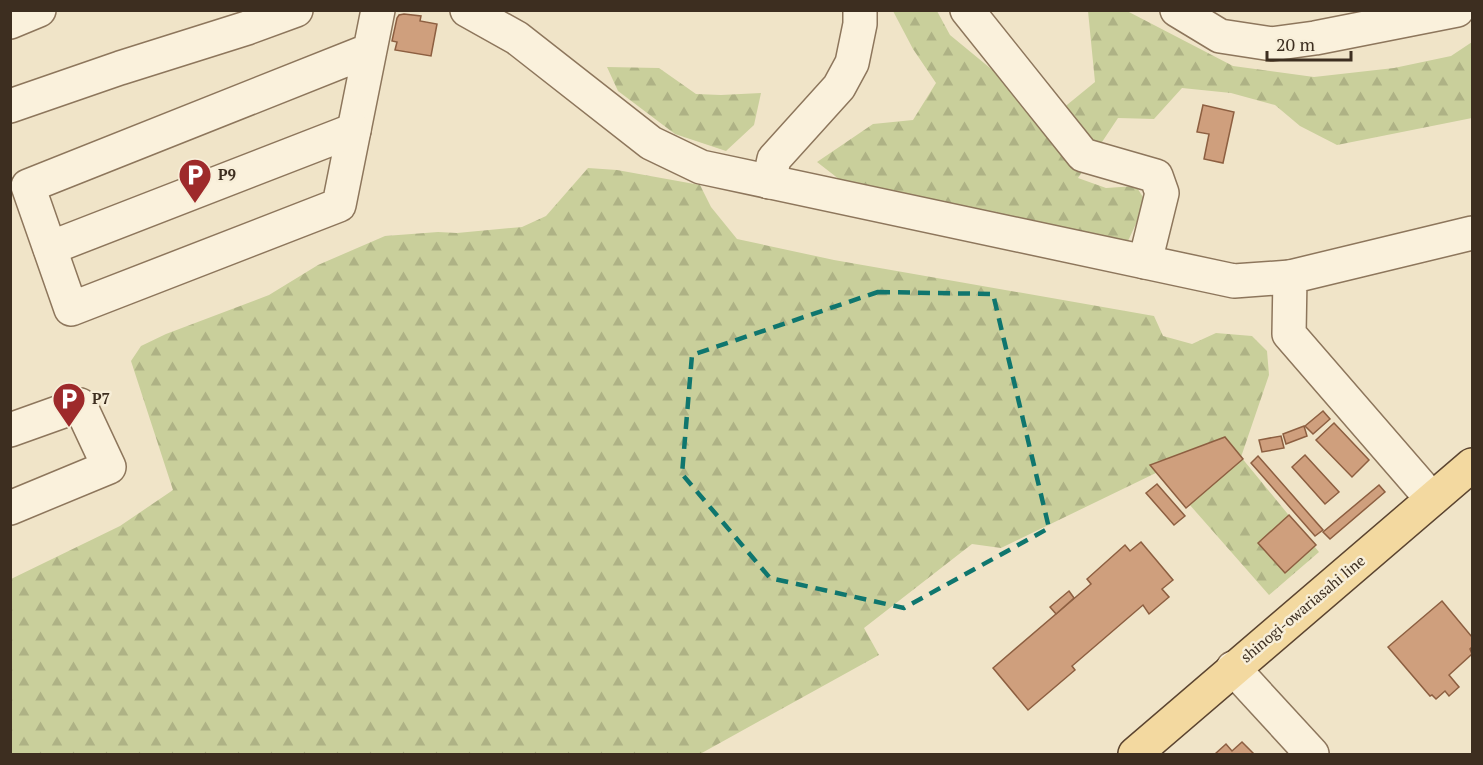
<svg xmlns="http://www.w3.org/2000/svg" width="1483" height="765" viewBox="0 0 1483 765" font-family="'PT Serif',serif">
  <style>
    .forest { fill: url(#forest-firs) }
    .building { fill: #cf9f7d; stroke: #8d5f41; stroke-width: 1.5 }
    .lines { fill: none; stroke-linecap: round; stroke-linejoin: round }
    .minor-casing { stroke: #8d765c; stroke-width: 36 }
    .major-casing { stroke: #5b4430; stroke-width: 36 }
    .minor { stroke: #faf1dc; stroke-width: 33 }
    .major { stroke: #f3d9a0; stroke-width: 33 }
    .marked { fill: none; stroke: #0f766e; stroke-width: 4.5; stroke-dasharray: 12 8; stroke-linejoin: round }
    .labels { text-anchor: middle; stroke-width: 5; stroke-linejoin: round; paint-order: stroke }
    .poi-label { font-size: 15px; font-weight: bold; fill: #3d2e20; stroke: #f7eed8; text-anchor: start }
    .street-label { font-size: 15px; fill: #3d2e20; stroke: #f7eed8 }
  </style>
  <defs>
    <pattern id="forest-firs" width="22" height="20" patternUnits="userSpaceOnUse" patternTransform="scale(1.5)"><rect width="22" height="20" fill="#c9cf9b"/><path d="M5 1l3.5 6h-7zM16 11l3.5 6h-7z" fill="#aeb285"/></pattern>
  </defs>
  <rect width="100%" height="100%" fill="#f0e4c8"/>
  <!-- forest -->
  <g class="forest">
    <path d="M 893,11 L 937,11 L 950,35 L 1051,118 L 1095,82 L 1088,11 L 1127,11 L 1233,66 L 1314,77 L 1394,68 L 1451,56 L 1472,42 L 1472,118 L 1337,145 L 1300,126 L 1275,105 L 1231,93 L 1182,88 L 1154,119 L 1118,118 L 1078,178 L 1106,188 L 1136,186 L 1146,202 L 1128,241 L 844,183 L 817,162 L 873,124 L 913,120 L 936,83 L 913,49 Z"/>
    <path d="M 607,67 L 659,68 L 696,94 L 721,95 L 761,93 L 754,125 L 726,151 L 675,134 L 618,91 Z"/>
    <path d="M 588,168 L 617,170 L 700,185 L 711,207 L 737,239 L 834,260 L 1154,316 L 1163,336 L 1192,344 L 1216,333 L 1252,336 L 1267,351 L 1269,375 L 1241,457 L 1319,552 L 1269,595 L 1160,471 L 1001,548 L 972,544 L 864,628 L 879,655 L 700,754 L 11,754 L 11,579 L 120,526 L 173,490 L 131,361 L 141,346 L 166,334 L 269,295 L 318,265 L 385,236 L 438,232 L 457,233 L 522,227 L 546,216 Z"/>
  </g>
  <!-- building -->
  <g class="building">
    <path d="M 404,14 L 421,16 L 420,21 L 437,24 L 431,56 L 395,50 L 397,42 L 392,41 L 397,18 L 399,15 Z"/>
    <path d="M 1203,105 L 1234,112 L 1223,163 L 1204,159 L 1209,134 L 1197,132 Z"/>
    <path d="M 1323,411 L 1330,419 L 1313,434 L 1305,426 Z"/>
    <path d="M 1334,423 L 1369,460 L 1352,477 L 1316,440 Z"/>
    <path d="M 1304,426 L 1307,436 L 1286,444 L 1283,434 Z"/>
    <path d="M 1281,436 L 1284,448 L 1262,452 L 1259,440 Z"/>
    <path d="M 1225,437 L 1243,459 L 1186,508 L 1150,465 Z"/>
    <path d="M 1305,455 L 1339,492 L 1325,504 L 1292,467 Z"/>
    <path d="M 1258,456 L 1323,530 L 1315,536 L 1251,463 Z"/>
    <path d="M 1157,484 L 1185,516 L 1174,525 L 1146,493 Z"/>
    <path d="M 1379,485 L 1385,492 L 1330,539 L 1323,532 Z"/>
    <path d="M 1289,515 L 1316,545 L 1285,573 L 1258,543 Z"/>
    <path d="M 1141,542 L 1173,580 L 1162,589 L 1169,597 L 1149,614 L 1143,605 L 1072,666 L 1075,670 L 1028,710 L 993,668 L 1091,584 L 1087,579 L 1125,545 L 1130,551 Z"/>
    <path d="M 1069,591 L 1074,598 L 1056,614 L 1050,607 Z"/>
    <path d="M 1442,601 L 1472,637 L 1472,647 L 1470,649 L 1472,654 L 1449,675 L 1459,687 L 1449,696 L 1445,691 L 1436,699 L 1432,695 L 1430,696 L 1388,647 Z"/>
    <path d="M 1242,742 L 1254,754 L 1215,754 L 1226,744 L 1232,751 Z"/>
  </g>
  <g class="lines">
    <defs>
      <g id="minor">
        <path d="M 467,10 L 517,38 L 651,143 L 701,167 L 1234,281 L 1290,277"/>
        <path d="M 967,10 L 1083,155 L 1156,176 L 1162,193 L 1145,262"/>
        <path d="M 1177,10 L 1220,36 L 1272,44 L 1315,38 L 1457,10"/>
        <path d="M 10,22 L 39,10"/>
        <path d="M 370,50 L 28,186 L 71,309 L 339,205 L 378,10"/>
        <path d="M 10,106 L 120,68 L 247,28 L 296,10"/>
        <path d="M 769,182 L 774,159 L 839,87 L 852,63 L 860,24 L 860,10"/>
        <path d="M 50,248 L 354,130"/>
        <path d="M 10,430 L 80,405 L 109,467 L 10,508"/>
        <path d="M 1432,499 L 1289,334 L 1290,277 L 1472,233"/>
        <path d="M 1233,668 L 1312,754"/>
      </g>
      <path id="major" d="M 1135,754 L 1472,465"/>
    </defs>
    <!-- minor casing -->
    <use href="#minor" class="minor-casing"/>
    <!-- major casing -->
    <use href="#major" class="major-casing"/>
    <!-- minor -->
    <use href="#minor" class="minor"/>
    <!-- major -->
    <use href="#major" class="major"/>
  </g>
  <!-- marked area -->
  <path class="marked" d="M 878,292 L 993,294 L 1049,528 L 904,608 L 770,578 L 682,474 L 692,355 Z"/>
  <!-- icons -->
  <defs>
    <symbol id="parking-pin" viewBox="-11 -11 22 30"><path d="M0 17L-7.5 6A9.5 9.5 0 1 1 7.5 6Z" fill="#9e2a2b" stroke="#f7eed8"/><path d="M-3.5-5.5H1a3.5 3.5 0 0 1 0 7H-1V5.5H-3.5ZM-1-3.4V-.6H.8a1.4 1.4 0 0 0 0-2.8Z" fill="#fff"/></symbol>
  </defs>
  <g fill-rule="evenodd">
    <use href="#parking-pin" x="176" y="156" width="38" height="52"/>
    <use href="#parking-pin" x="50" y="380" width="38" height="52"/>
  </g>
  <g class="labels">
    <!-- poi labels -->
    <g class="poi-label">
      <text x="218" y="180">P9</text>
      <text x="92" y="404">P7</text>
    </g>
    <!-- street labels -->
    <g class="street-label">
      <text transform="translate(1303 609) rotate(-40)" y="5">shinogi-owariasahi line</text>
    </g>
  </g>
  <!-- border -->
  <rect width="1483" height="765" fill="none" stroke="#3d2e20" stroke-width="24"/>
  <!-- scale -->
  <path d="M1267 51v9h84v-9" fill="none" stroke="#3d2e20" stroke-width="3"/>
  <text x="1276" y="51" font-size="18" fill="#3d2e20" stroke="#f7eed8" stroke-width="4.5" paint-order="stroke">20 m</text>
</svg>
